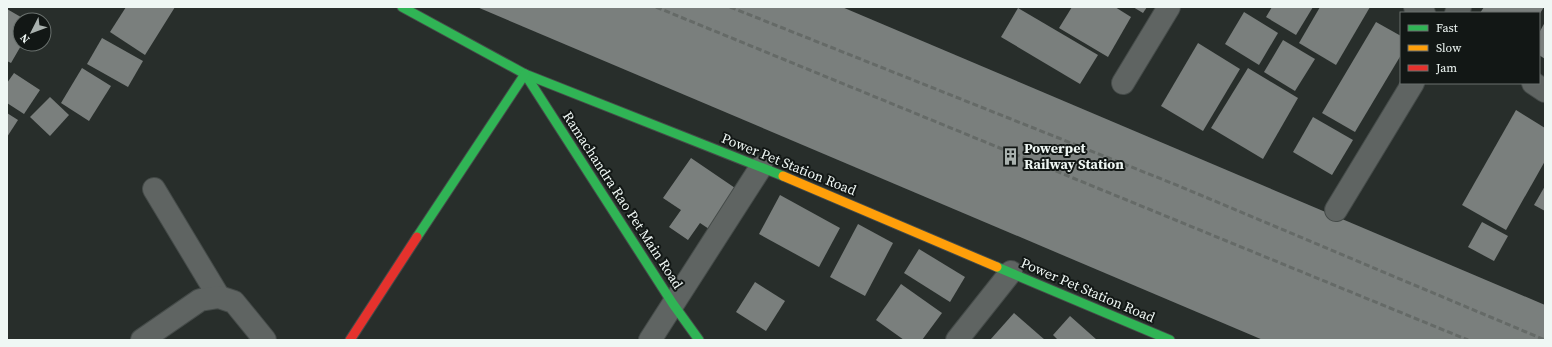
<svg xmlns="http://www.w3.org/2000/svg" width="1552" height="347" viewBox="0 0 1552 347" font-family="'Source Serif 4',serif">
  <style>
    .building { fill: #7a7f7d }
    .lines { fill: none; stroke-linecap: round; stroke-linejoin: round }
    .street-casing { stroke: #454b49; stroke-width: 24 }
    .fast-casing { stroke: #454b49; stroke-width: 11 }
    .slow-casing { stroke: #454b49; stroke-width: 11 }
    .jam-casing { stroke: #454b49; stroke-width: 11 }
    .street { stroke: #5f6462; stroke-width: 22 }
    .fast { stroke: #30b455; stroke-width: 9 }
    .slow { stroke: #ff9f0a; stroke-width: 9 }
    .jam { stroke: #e5322d; stroke-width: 9 }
    .rail { stroke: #656a67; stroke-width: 3; stroke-dasharray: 6 3; stroke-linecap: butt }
    .labels { text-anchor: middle; stroke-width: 4; stroke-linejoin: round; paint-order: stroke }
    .poi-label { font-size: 14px; font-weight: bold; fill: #eff7f4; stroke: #121715; text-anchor: start }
    .street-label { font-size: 14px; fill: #eff7f4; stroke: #121715 }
  </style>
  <rect width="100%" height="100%" fill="#282e2b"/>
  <!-- building -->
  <g class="building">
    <path d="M 126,7 L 175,7 L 145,55 L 110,32 Z"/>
    <path d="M 477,7 L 842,7 L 1545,305 L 1545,340 L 1263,340 Z"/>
    <path d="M 1072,7 L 1115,7 L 1131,17 L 1108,57 L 1059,28 Z"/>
    <path d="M 1133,7 L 1147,7 L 1143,13 Z"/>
    <path d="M 1272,7 L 1313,7 L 1296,35 L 1266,17 Z"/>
    <path d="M 1320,7 L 1370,7 L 1336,65 L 1299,43 Z"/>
    <path d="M 1484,7 L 1544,7 L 1539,15 L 1539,13 L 1480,13 Z"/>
    <path d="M 1018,8 L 1098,55 L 1080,84 L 1001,37 Z"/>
    <path d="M 7,9 L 26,20 L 20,20 L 20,44 L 22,44 L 11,63 L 7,61 Z"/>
    <path d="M 1244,12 L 1278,33 L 1259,65 L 1225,44 Z"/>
    <path d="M 1376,22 L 1401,36 L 1401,55 L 1355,132 L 1322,113 Z"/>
    <path d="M 1545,22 L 1545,59 L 1539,55 L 1539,33 Z"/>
    <path d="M 102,38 L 143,61 L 128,87 L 87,64 Z"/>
    <path d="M 1283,40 L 1315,59 L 1295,91 L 1264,72 Z"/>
    <path d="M 1198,43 L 1240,69 L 1203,131 L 1161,106 Z"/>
    <path d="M 82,68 L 111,86 L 89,121 L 61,103 Z"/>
    <path d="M 1248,68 L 1298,98 L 1263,159 L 1211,128 Z"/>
    <path d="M 14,73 L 40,90 L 24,114 L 7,103 L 7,83 Z"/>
    <path d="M 50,97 L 69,115 L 50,136 L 30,117 Z"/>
    <path d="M 1516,110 L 1545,128 L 1545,161 L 1506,230 L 1462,205 Z"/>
    <path d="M 7,113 L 18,120 L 7,137 Z"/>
    <path d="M 1313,117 L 1353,140 L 1332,175 L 1293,152 Z"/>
    <path d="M 691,158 L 738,190 L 712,231 L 700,223 L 688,240 L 669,227 L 681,210 L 663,198 Z"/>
    <path d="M 1545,186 L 1545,211 L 1534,205 Z"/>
    <path d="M 780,195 L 840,228 L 819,267 L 759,234 Z"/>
    <path d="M 1482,222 L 1508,236 L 1494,261 L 1468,247 Z"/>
    <path d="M 858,224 L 893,243 L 865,296 L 830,277 Z"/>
    <path d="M 919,249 L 965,277 L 950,302 L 904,273 Z"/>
    <path d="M 755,282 L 785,301 L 766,331 L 736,312 Z"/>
    <path d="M 901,284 L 942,313 L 922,340 L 904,340 L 876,320 Z"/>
    <path d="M 1014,313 L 1045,340 L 990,340 Z"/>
    <path d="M 1070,316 L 1097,340 L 1058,340 L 1053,335 Z"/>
  </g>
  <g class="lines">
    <defs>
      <g id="street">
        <path d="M 1415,7 L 1424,13"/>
        <path d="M 1456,13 L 1460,7"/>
        <path d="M 1123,83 L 1169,7"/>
        <path d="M 1533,83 L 1545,91"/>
        <path d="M 154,189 L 219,297"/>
        <path d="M 1336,210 L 1413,83"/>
        <path d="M 142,340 L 200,300 L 219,297 L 234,302 L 265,340"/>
        <path d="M 650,340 L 761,167"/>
        <path d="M 957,340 L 1011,272"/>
      </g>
      <g id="fast">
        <path d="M 402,7 L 525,74 L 783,176"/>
        <path d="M 525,74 L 673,304 L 699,340"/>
        <path d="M 417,237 L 525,74"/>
        <path d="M 997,267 L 1170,340"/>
      </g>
      <path id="slow" d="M 783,176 L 997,267"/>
      <path id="jam" d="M 350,340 L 417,237"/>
    </defs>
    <!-- street casing -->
    <use href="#street" class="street-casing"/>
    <!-- fast casing -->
    <use href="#fast" class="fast-casing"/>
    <!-- slow casing -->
    <use href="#slow" class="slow-casing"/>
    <!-- jam casing -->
    <use href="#jam" class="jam-casing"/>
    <!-- street -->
    <use href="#street" class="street"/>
    <!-- fast -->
    <use href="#fast" class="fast"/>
    <!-- slow -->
    <use href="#slow" class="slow"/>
    <!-- jam -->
    <use href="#jam" class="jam"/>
    <!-- rail -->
    <g class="rail">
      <path d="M 656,7 L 1468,340"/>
      <path d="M 730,7 L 1179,186 L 1545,340"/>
    </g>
  </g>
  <!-- icons -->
  <defs>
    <symbol id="building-bare" viewBox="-9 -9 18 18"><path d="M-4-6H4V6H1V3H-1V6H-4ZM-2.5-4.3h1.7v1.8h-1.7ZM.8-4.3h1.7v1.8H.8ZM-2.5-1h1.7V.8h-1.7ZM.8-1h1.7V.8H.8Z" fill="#a9b1ae" stroke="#121715" stroke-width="2.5" paint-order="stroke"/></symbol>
  </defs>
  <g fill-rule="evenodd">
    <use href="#building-bare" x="998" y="144" width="25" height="25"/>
  </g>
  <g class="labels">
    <!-- poi labels -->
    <g class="poi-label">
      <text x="1024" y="153">Powerpet<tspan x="1024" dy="16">Railway Station</tspan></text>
    </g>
    <!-- street labels -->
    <g class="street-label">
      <text transform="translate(789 164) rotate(22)" y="5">Power Pet Station Road</text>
      <text transform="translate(623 200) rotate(57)" y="5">Ramachandra Rao Pet Main Road</text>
      <text transform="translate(1088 290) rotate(23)" y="5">Power Pet Station Road</text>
    </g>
  </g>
  <!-- border -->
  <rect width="1552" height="347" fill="none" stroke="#eff7f4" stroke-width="16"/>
  <!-- legend -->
  <rect x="1400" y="12" width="140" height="72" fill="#121715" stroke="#6a716e"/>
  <rect x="1408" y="25" width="20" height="6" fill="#30b455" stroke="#6a716e"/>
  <text x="1436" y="32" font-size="12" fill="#eff7f4">Fast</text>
  <rect x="1408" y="45" width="20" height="6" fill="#ff9f0a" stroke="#6a716e"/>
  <text x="1436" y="52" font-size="12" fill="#eff7f4">Slow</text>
  <rect x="1408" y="65" width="20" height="6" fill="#e5322d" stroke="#6a716e"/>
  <text x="1436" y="72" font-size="12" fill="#eff7f4">Jam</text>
  <!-- north arrow -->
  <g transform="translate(32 32) rotate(228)"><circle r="19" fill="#121715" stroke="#6a716e"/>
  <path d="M0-3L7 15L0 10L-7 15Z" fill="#a9b1ae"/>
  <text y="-6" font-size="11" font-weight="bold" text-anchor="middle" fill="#eff7f4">N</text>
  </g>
</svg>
